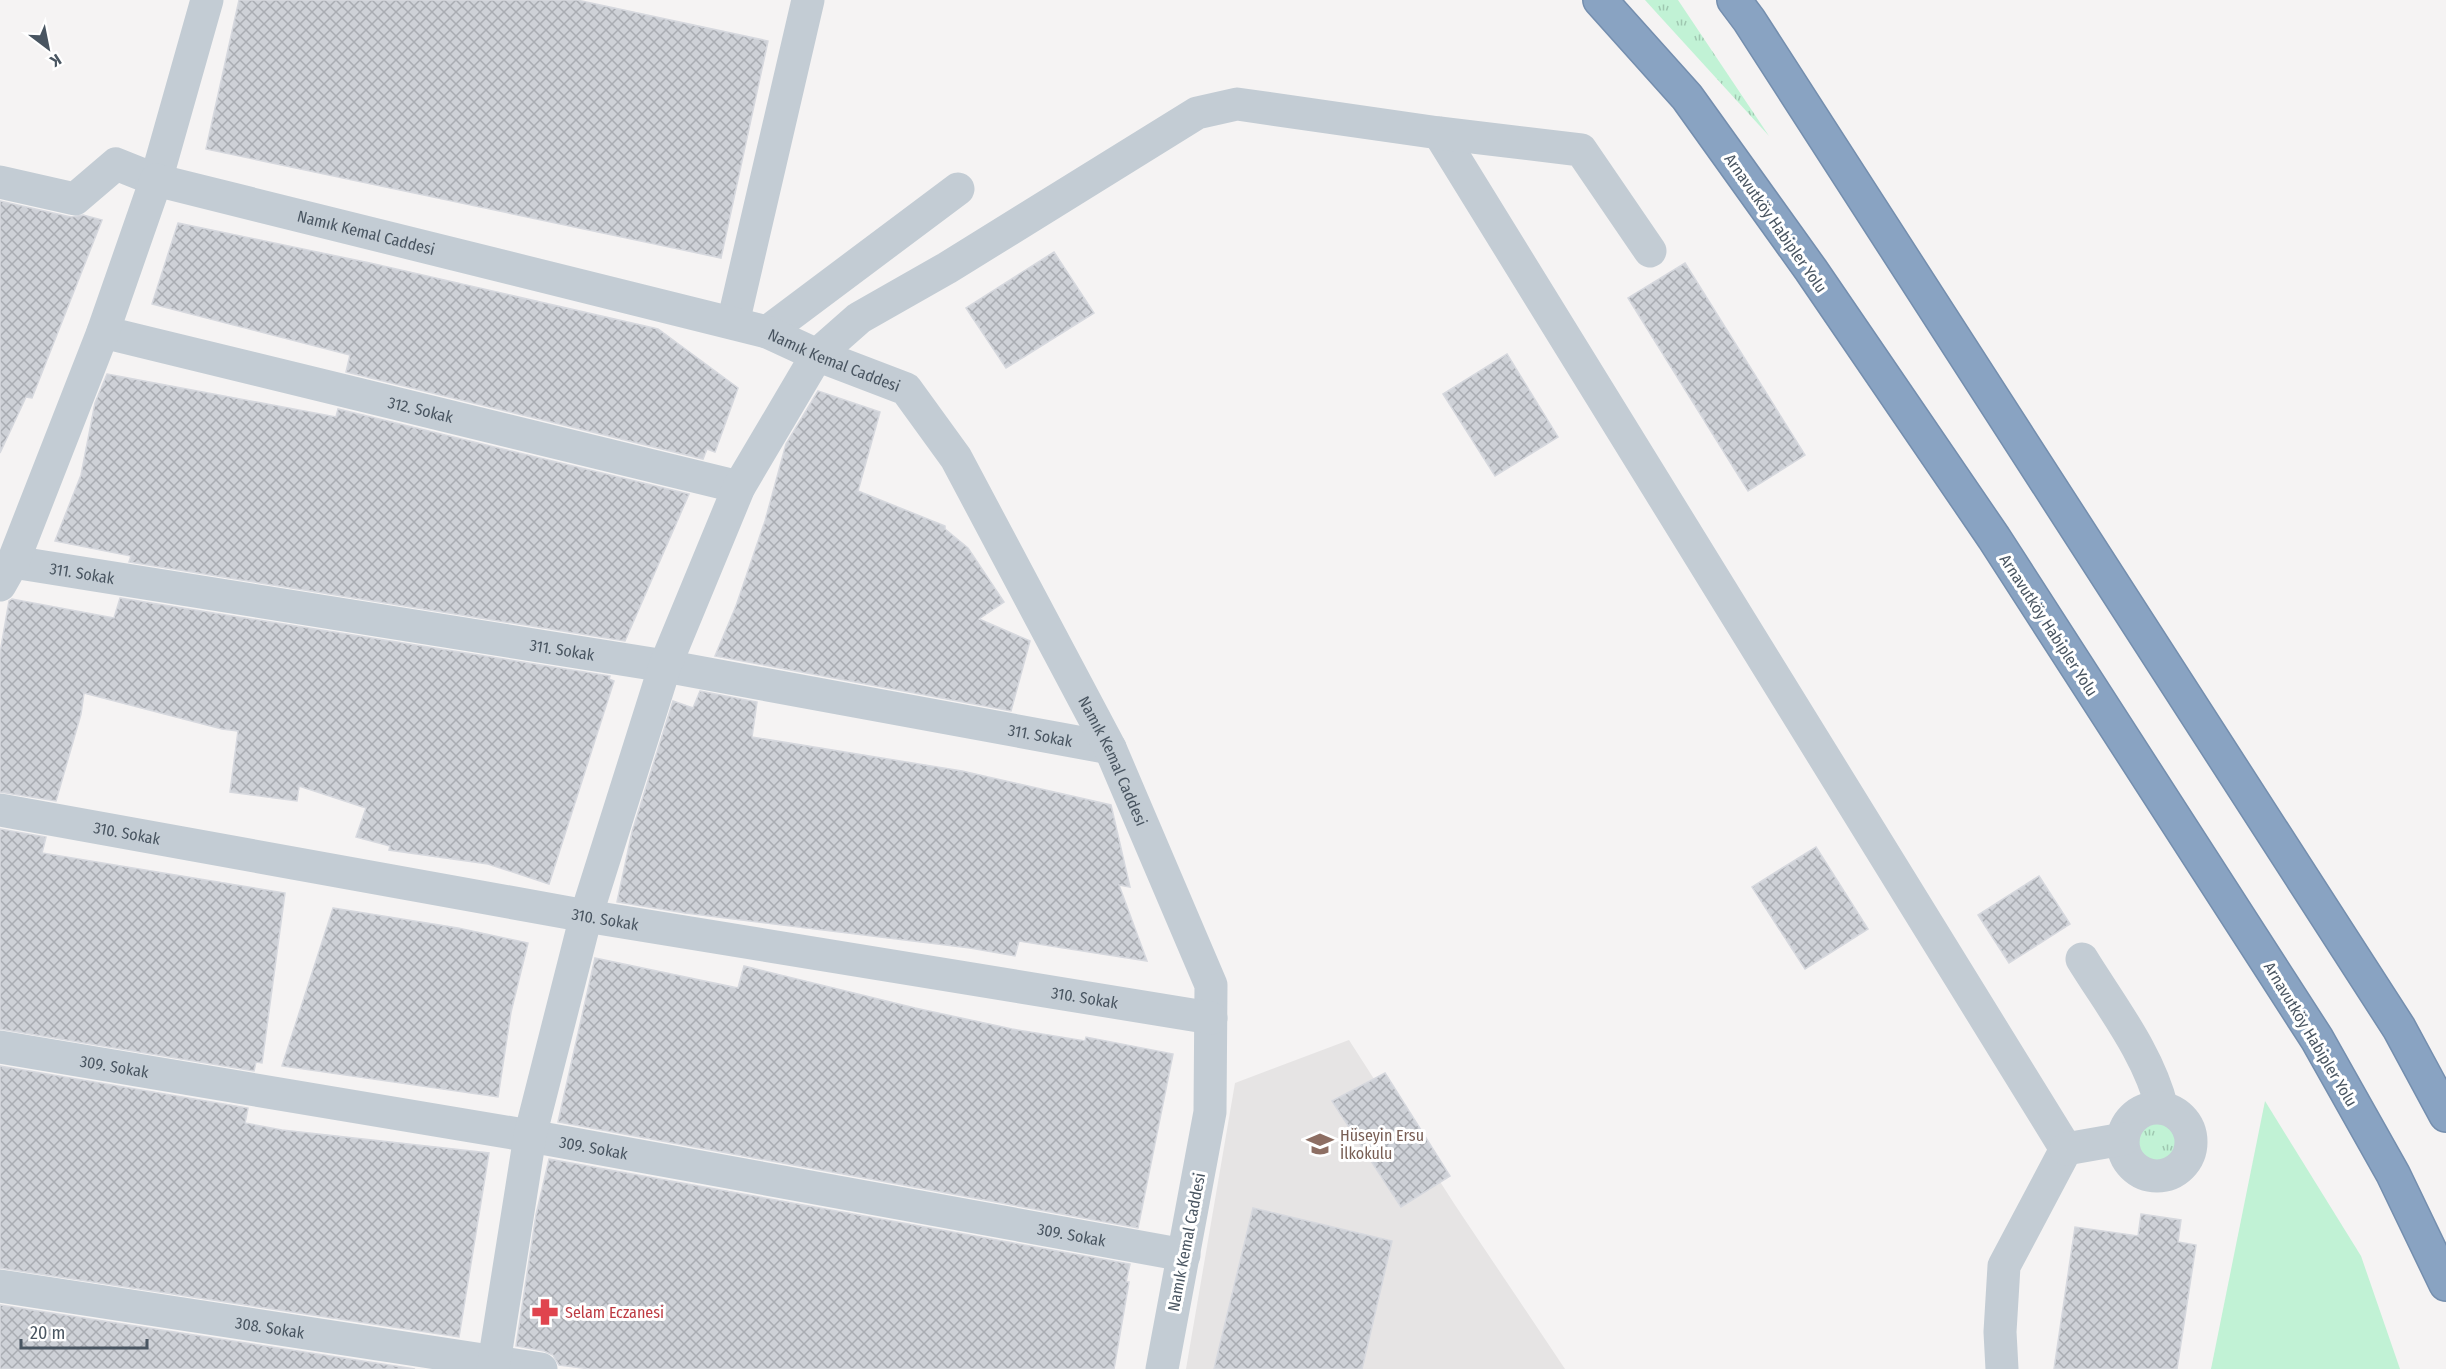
<svg xmlns="http://www.w3.org/2000/svg" width="2446" height="1369" viewBox="0 0 2446 1369" font-family="'Fira Sans Condensed',sans-serif">
  <style>
    .education { fill: #e6e4e4 }
    .grass { fill: url(#grass-tufts) }
    .green { fill: #c1f2d5 }
    .building { fill: url(#building-cross-hatch); stroke: #d6d8de; stroke-width: 1.5 }
    .lines { fill: none; stroke-linecap: round; stroke-linejoin: round }
    .highway-casing { stroke: #748eae; stroke-width: 36 }
    .minor { stroke: #c3ccd4; stroke-width: 33 }
    .highway { stroke: #89a3c2; stroke-width: 33 }
    .labels { text-anchor: middle; stroke-width: 6; stroke-linejoin: round; paint-order: stroke }
    .street-label { font-size: 16px; fill: #495561; stroke: #fff }
    .education-label { font-size: 16px; fill: #785e54; stroke: #fff; text-anchor: start }
    .health-label { font-size: 16px; fill: #be3a42; stroke: #fff; text-anchor: start }
  </style>
  <defs>
    <pattern id="grass-tufts" width="24" height="20" patternUnits="userSpaceOnUse" patternTransform="scale(1.5)"><rect width="24" height="20" fill="#c1f2d5"/><path d="M3 7l-1-3M5 7V3M7 7l1-3M15 17l-1-3M17 17v-4M19 17l1-3" fill="none" stroke="#9fc7b0"/></pattern>
    <pattern id="building-cross-hatch" width="8" height="8" patternUnits="userSpaceOnUse" patternTransform="scale(1.5)"><rect width="8" height="8" fill="#ced1d7"/><path d="M0 0l8 8M0 8l8-8" fill="none" stroke="#a9acb2"/></pattern>
  </defs>
  <rect width="100%" height="100%" fill="#f5f3f3"/>
  <!-- education -->
  <path class="education" d="M 1349,1040 L 1455,1205 L 1565,1369 L 1186,1369 L 1235,1083 Z"/>
  <!-- grass -->
  <g class="grass">
    <path d="M 1645,0 L 1678,0 L 1769,136 L 1654,10 Z"/>
    <circle cx="2156" cy="1142" r="26"/>
  </g>
  <!-- green -->
  <path class="green" d="M 2265,1101 L 2361,1256 L 2400,1369 L 2211,1369 Z"/>
  <!-- building -->
  <g class="building">
    <path d="M 239,0 L 577,0 L 768,41 L 721,258 L 206,149 Z"/>
    <path d="M 0,201 L 71,217 L 83,215 L 102,220 L 32,398 L 26,397 L 0,453 Z"/>
    <path d="M 178,223 L 370,263 L 658,329 L 738,388 L 715,452 L 707,449 L 703,459 L 346,372 L 350,355 L 152,304 Z"/>
    <path d="M 1054,252 L 1094,313 L 1006,368 L 966,308 Z"/>
    <path d="M 1685,263 L 1805,455 L 1748,491 L 1628,298 Z"/>
    <path d="M 1507,354 L 1558,437 L 1495,476 L 1443,394 Z"/>
    <path d="M 107,374 L 336,417 L 338,409 L 689,494 L 625,641 L 129,562 L 131,556 L 55,541 L 81,475 L 95,403 Z"/>
    <path d="M 818,391 L 880,412 L 858,491 L 945,526 L 945,529 L 968,548 L 1004,602 L 979,619 L 1030,641 L 1011,711 L 715,656 L 736,606 L 765,521 L 786,444 Z"/>
    <path d="M 120,598 L 610,676 L 609,679 L 614,681 L 549,884 L 488,864 L 389,850 L 390,846 L 356,837 L 366,808 L 299,786 L 297,801 L 230,792 L 238,731 L 222,729 L 84,693 L 81,714 L 56,801 L 0,792 L 0,653 L 9,601 L 12,599 L 114,618 Z"/>
    <path d="M 700,691 L 757,702 L 752,737 L 962,771 L 1111,805 L 1130,887 L 1119,885 L 1147,961 L 1019,941 L 1015,956 L 970,948 L 685,913 L 617,902 L 632,832 L 673,701 L 693,708 Z"/>
    <path d="M 0,829 L 46,837 L 42,853 L 285,893 L 262,1063 L 256,1062 L 254,1071 L 0,1029 Z"/>
    <path d="M 1816,847 L 1868,929 L 1805,969 L 1752,887 Z"/>
    <path d="M 2039,876 L 2070,924 L 2009,963 L 1978,915 Z"/>
    <path d="M 333,908 L 458,928 L 528,943 L 511,1012 L 498,1097 L 282,1066 Z"/>
    <path d="M 595,958 L 738,988 L 744,966 L 915,1008 L 1012,1029 L 1085,1041 L 1086,1037 L 1173,1054 L 1138,1228 L 558,1122 Z"/>
    <path d="M 0,1066 L 248,1108 L 245,1123 L 282,1130 L 489,1153 L 459,1337 L 0,1268 Z"/>
    <path d="M 1385,1073 L 1450,1176 L 1401,1207 L 1332,1101 Z"/>
    <path d="M 549,1159 L 1130,1264 L 1126,1282 L 1129,1282 L 1114,1369 L 590,1369 L 559,1365 L 553,1355 L 544,1351 L 516,1346 L 536,1215 Z"/>
    <path d="M 1253,1208 L 1392,1241 L 1362,1369 L 1214,1369 Z"/>
    <path d="M 2141,1214 L 2181,1220 L 2178,1242 L 2196,1245 L 2177,1369 L 2054,1369 L 2075,1227 L 2138,1236 Z"/>
    <path d="M 0,1305 L 415,1369 L 0,1369 Z"/>
  </g>
  <g class="lines">
    <defs>
      <g id="highway">
        <path d="M 1600,0 L 1687,97 L 1811,270 L 1994,538 L 2317,1039 L 2393,1174 L 2446,1284"/>
        <path d="M 1734,0 L 1749,20 L 2399,1028 L 2446,1115"/>
      </g>
    </defs>
    <!-- highway casing -->
    <use href="#highway" class="highway-casing"/>
    <!-- minor -->
    <g class="minor">
      <path d="M 1439,133 L 2066,1149 L 2004,1266 L 2000,1332 L 2002,1369"/>
      <path d="M 0,182 L 75,199 L 116,164 L 156,180 L 207,0"/>
      <path d="M 733,323 L 808,0"/>
      <path id="s1" d="M 103,332 L 739,487"/>
      <path d="M 767,332 L 958,189"/>
      <path id="s2" d="M 13,562 L 665,666 L 1110,748"/>
      <path id="s3" d="M 0,585 L 13,562 L 103,332 L 156,180 L 767,332 L 817,355 L 906,389 L 956,458 L 1110,748 L 1211,985 L 1210,1112 L 1162,1369"/>
      <path id="s4" d="M 0,810 L 586,916 L 1211,1018"/>
      <path d="M 2082,959 C 2111,1006 2149,1054 2162,1108"/>
      <path id="s5" d="M 0,1047 L 530,1136 L 1184,1255"/>
      <circle cx="2157" cy="1142" r="34"/>
      <path d="M 2066,1149 L 2123,1139"/>
      <path id="s6" d="M 0,1286 L 541,1369"/>
      <path d="M 493,1369 L 530,1136 L 586,916 L 665,666 L 739,487 L 817,355 L 859,318 L 947,268 L 1197,113 L 1237,104 L 1439,133 L 1581,150 L 1650,251"/>
    </g>
    <!-- highway -->
    <use href="#highway" class="highway"/>
  </g>
  <!-- icons -->
  <defs>
    <symbol id="school-bare" viewBox="-9 -9 18 18"><path d="M0-5L7-2L0 1L-7-2ZM-4 1L0 2.5L4 1V4Q0 6-4 4Z" fill="#8d6e63" stroke="#fff" stroke-width="2.5" paint-order="stroke"/></symbol>
    <symbol id="pharmacy-bare" viewBox="-9 -9 18 18"><path d="M-2-6h4v4h4v4h-4v4h-4v-4h-4v-4h4Z" fill="#e0444e" stroke="#fff" stroke-width="2.5" paint-order="stroke"/></symbol>
  </defs>
  <g fill-rule="evenodd">
    <use href="#school-bare" x="1301" y="1125" width="38" height="38"/>
    <use href="#pharmacy-bare" x="526" y="1293" width="38" height="38"/>
  </g>
  <g class="labels">
    <!-- street labels -->
    <g class="street-label">
      <text transform="translate(1776 223) rotate(55)" y="6">Arnavutköy Habipler Yolu</text>
      <text dy="6" stroke="none"><textPath href="#s3" startOffset="651">Namık Kemal Caddesi</textPath></text>
      <text dy="6" stroke="none"><textPath href="#s3" startOffset="1137">Namık Kemal Caddesi</textPath></text>
      <text dy="6" stroke="none"><textPath href="#s1" startOffset="327">312. Sokak</textPath></text>
      <text dy="6" stroke="none"><textPath href="#s2" startOffset="70">311. Sokak</textPath></text>
      <text transform="translate(2049 625) rotate(57)" y="6">Arnavutköy Habipler Yolu</text>
      <text dy="6" stroke="none"><textPath href="#s2" startOffset="556">311. Sokak</textPath></text>
      <text dy="6" stroke="none"><textPath href="#s2" startOffset="1042">311. Sokak</textPath></text>
      <text dy="6" stroke="none"><textPath href="#s3" startOffset="1641">Namık Kemal Caddesi</textPath></text>
      <text dy="6" stroke="none"><textPath href="#s4" startOffset="129">310. Sokak</textPath></text>
      <text dy="6" stroke="none"><textPath href="#s4" startOffset="615">310. Sokak</textPath></text>
      <text dy="6" stroke="none"><textPath href="#s4" startOffset="1101">310. Sokak</textPath></text>
      <text transform="translate(2311 1034) rotate(59)" y="6">Arnavutköy Habipler Yolu</text>
      <text dy="6" stroke="none"><textPath href="#s5" startOffset="116">309. Sokak</textPath></text>
      <text dy="6" stroke="none"><textPath href="#s5" startOffset="602">309. Sokak</textPath></text>
      <text dy="6" stroke="none"><textPath href="#s5" startOffset="1088">309. Sokak</textPath></text>
      <text transform="translate(1186 1242) rotate(-79)" y="6">Namık Kemal Caddesi</text>
      <text dy="6" stroke="none"><textPath href="#s6" startOffset="273">308. Sokak</textPath></text>
    </g>
    <!-- education labels -->
    <g class="education-label">
      <text x="1340" y="1141">Hüseyin Ersu<tspan x="1340" dy="18">İlkokulu</tspan></text>
    </g>
    <!-- health labels -->
    <g class="health-label">
      <text x="565" y="1318">Selam Eczanesi</text>
    </g>
  </g>
  <!-- north arrow -->
  <g transform="translate(48 48) rotate(148)" stroke="#ffffff" stroke-width="4.5" paint-order="stroke">
  <path d="M0-4.5L10 22L0 15L-10 22Z" fill="#495561"/>
  <text y="-9" font-size="16" font-weight="bold" text-anchor="middle" fill="#495561">K</text>
  </g>
  <!-- scale -->
  <path d="M21 1339v9h126v-9" fill="none" stroke="#495561" stroke-width="3"/>
  <text x="30" y="1339" font-size="18" fill="#495561" stroke="#ffffff" stroke-width="4.5" paint-order="stroke">20 m</text>
</svg>
